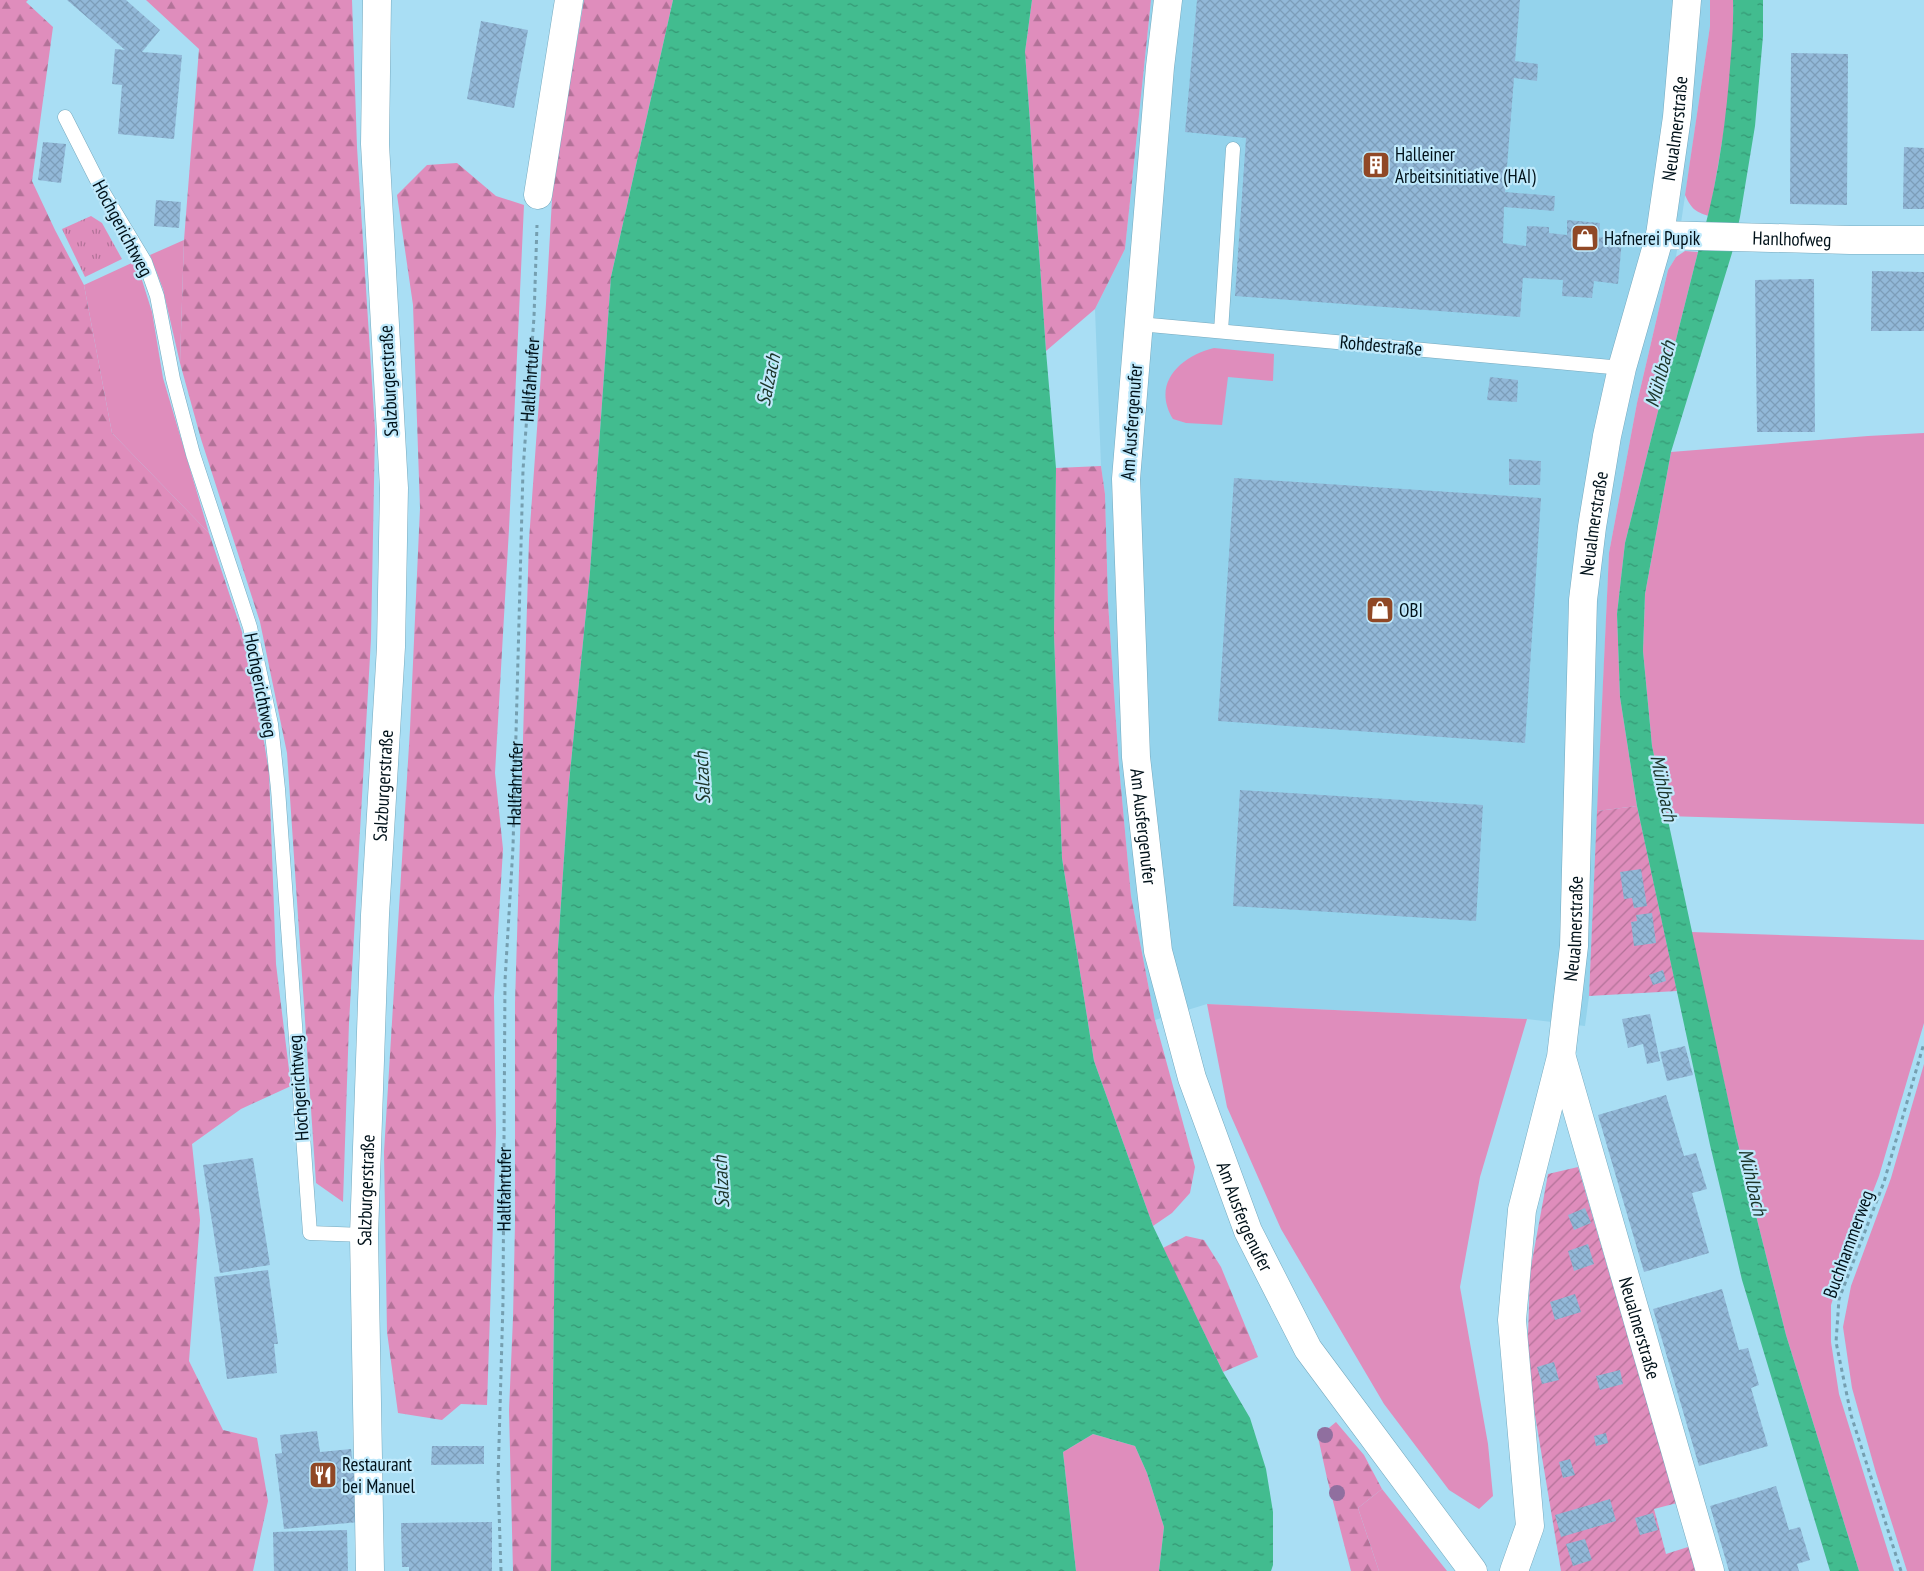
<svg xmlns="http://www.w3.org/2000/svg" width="1924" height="1571" viewBox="0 0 1924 1571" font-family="'PT Sans Narrow',sans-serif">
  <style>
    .built { fill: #94d3ec }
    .grass { fill: #df8dbc }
    .forest { fill: url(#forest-firs) }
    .park { fill: url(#park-tufts) }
    .garden { fill: url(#garden-furrows) }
    .water { fill: url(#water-ripples) }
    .building { fill: url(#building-cross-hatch) }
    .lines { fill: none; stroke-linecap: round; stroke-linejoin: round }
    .lane-casing { stroke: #76a9be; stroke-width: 15 }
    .street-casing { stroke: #76a9be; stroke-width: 29 }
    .primary-casing { stroke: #76a9be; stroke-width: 29 }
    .path { stroke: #759fb0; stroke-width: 3; stroke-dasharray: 4 4; stroke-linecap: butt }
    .lane { stroke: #fff; stroke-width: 14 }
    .street { stroke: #fff; stroke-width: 28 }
    .primary { stroke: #fff; stroke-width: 28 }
    .tree { fill: #906f9f }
    .labels { text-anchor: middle; stroke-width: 4.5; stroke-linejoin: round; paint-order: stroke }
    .street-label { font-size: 19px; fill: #001119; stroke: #bfe9fb }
    .poi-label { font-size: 19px; fill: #001119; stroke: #bfe9fb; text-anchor: start }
    .water-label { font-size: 20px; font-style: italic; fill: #1b3429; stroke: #bfe9fb }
  </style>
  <defs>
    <pattern id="forest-firs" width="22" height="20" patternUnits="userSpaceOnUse" patternTransform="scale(1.25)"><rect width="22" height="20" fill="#df8dbc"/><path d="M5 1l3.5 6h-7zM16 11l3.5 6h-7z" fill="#b27298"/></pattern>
    <pattern id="park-tufts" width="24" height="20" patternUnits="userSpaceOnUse" patternTransform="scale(1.25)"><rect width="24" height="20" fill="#df8dbc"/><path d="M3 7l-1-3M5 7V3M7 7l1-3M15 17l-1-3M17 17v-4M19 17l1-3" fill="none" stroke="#b27298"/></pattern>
    <pattern id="garden-furrows" width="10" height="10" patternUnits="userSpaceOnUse" patternTransform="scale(1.25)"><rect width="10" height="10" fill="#df8dbc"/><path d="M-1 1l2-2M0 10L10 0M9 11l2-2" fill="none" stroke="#b27298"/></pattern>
    <pattern id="water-ripples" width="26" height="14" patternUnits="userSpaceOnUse" patternTransform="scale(1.25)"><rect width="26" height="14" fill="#42bc8f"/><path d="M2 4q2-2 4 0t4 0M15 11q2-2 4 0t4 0" fill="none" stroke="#359774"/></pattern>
    <pattern id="building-cross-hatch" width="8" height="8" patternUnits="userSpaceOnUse" patternTransform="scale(1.25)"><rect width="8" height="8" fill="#92b8d8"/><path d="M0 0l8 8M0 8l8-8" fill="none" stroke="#7c9db9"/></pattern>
  </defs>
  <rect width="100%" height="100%" fill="#a9def4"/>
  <!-- built -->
  <path class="built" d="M 1151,0 L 1710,0 L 1710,26 L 1676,257 L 1668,270 L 1637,403 L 1609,553 L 1589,996 L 1585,1026 L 1527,1019 L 1207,1004 L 1155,1020 L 1131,896 L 1119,766 L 1108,602 L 1105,494 L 1101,466 L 1095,309 L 1125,249 Z"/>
  <!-- grass -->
  <g class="grass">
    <path d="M 1710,0 L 1733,0 C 1736,73 1722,145 1709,216 C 1695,212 1691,208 1685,195 L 1710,26 Z"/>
    <path d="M 184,240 L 180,363 L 163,289 L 150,255 Z"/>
    <path d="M 1685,251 L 1698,252 L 1625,543 L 1617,614 L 1620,697 L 1637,806 L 1597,811 L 1609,553 L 1637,403 L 1668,270 L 1676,257 Z"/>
    <path d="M 136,261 L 152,312 L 163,378 L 209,533 L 112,433 L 84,285 Z"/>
    <path d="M 1214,348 L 1274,354 L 1273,381 L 1228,377 L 1222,425 L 1186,423 L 1173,419 C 1151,383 1181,356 1214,348 Z"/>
    <path d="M 1924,433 L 1924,824 L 1666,816 L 1652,746 L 1643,651 L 1645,594 L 1671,452 L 1868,436 Z"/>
    <path d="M 1691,932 L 1924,940 L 1924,1023 L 1879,1176 L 1841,1274 L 1831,1305 L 1831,1342 L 1839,1394 L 1894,1571 L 1859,1571 L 1786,1335 L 1736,1136 Z"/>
    <path d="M 1207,1004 L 1527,1019 L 1480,1177 L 1460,1287 L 1488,1444 L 1493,1496 L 1479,1509 L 1449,1490 L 1384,1404 L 1281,1229 L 1227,1107 Z"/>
    <path d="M 1924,1064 L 1924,1571 L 1907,1571 L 1876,1473 L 1852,1388 L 1843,1327 L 1851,1286 L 1891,1178 Z"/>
    <path d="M 1093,1434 L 1135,1446 L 1147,1473 L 1164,1527 L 1159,1571 L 1076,1571 L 1063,1452 Z"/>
    <path d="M 1382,1489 L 1447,1571 L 1379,1571 L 1358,1508 Z"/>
  </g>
  <!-- forest -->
  <g class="forest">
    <path d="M 0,0 L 28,0 L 26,2 L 53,27 L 32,181 L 55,230 L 84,285 L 112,433 L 209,533 L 242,632 L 257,700 L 269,772 L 276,964 L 291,1086 L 241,1109 L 192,1144 L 200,1220 L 189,1361 L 223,1430 L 257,1438 L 268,1501 L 253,1571 L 0,1571 Z"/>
    <path d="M 146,0 L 352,0 L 357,147 L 375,430 L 371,639 L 349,1023 L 343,1202 L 316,1183 L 287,753 L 260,622 L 201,439 L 180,363 L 184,240 L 199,49 Z"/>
    <path d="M 584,0 L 673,0 L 611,277 L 590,572 L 569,783 L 558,948 L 551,1571 L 513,1571 L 509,1410 L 513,1318 L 515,1224 L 515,1003 L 529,540 L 546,304 L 553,182 Z"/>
    <path d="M 1032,0 L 1151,0 L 1125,249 L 1095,309 L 1046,351 L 1025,52 Z"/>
    <path d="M 457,163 L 496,196 L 524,205 L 509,529 L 495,773 L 503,849 L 494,997 L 496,1133 L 487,1405 L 461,1404 L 442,1420 L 398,1413 L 387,1332 L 384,1152 L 410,729 L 420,508 L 413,305 L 397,195 L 427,165 Z"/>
    <path d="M 1101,466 L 1105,494 L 1108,602 L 1119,766 L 1131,896 L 1155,1020 L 1195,1167 L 1190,1193 L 1172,1213 L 1153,1226 L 1094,1061 L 1062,858 L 1054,635 L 1056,468 Z"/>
    <path d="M 1186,1236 L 1204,1240 L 1221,1267 L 1258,1357 L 1223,1372 L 1163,1248 Z"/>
    <path d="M 1336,1422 L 1364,1455 L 1382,1489 L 1358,1508 L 1379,1571 L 1351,1571 L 1327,1478 L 1318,1437 Z"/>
  </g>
  <!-- park -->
  <path class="park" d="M 91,216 L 102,223 L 122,259 L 85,277 L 62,229 Z"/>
  <!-- garden -->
  <g class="garden">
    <path d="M 1637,806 L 1677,991 L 1589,996 L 1597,811 Z"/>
    <path d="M 1578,1167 L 1677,1503 L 1654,1509 L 1666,1554 L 1691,1546 L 1698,1571 L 1561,1571 L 1527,1367 L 1530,1272 L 1548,1174 Z"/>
  </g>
  <!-- water -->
  <g class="water">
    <path d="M 673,0 L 1032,0 L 1025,52 L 1046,351 L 1056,468 L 1054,635 L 1062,858 L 1094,1061 L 1153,1226 L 1223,1372 L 1250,1418 L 1266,1469 L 1273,1512 L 1273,1565 L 1271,1571 L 1159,1571 L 1164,1527 L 1147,1473 L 1135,1446 L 1093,1434 L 1063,1452 L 1076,1571 L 551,1571 L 558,948 L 569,783 L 590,572 L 611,277 Z"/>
    <path d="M 1733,0 L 1763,0 L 1763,36 L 1755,126 L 1740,217 L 1732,253 L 1671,452 L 1645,594 L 1643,651 L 1652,746 L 1736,1136 L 1786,1335 L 1859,1571 L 1830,1571 L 1742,1280 L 1710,1145 L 1637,806 L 1620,697 L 1617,614 L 1625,543 L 1698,252 C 1715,196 1724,138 1729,80 C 1731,53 1734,27 1733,0 Z"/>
  </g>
  <!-- building -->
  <g class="building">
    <path d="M 67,0 L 126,0 L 160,30 L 142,52 L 182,55 L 174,139 L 118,134 L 122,85 L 112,84 L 115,49 L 125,50 Z"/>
    <path d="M 1197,0 L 1520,0 L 1515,61 L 1538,64 L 1537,81 L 1514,78 L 1505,192 L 1555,196 L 1554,211 L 1504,207 L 1503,243 L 1526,246 L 1527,226 L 1549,227 L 1549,233 L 1567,235 L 1567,220 L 1600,223 L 1599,237 L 1622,240 L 1618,284 L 1594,281 L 1592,298 L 1562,296 L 1563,280 L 1523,278 L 1520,317 L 1235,296 L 1246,138 L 1185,132 Z"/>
    <path d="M 481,21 L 528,30 L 514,108 L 467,99 Z"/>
    <path d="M 1791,53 L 1848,54 L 1847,205 L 1790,204 Z"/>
    <path d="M 43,142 L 66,144 L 61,183 L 38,180 Z"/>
    <path d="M 1904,147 L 1924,148 L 1924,209 L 1903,209 Z"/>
    <path d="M 156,200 L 181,202 L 179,228 L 154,226 Z"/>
    <path d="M 1872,271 L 1924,272 L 1924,331 L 1871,331 Z"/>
    <path d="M 1814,279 L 1815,432 L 1757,432 L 1755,280 Z"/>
    <path d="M 1490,377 L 1518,380 L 1517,402 L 1487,400 Z"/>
    <path d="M 1509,459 L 1541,461 L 1540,485 L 1509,485 Z"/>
    <path d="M 1234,478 L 1541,498 L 1525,743 L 1218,721 Z"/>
    <path d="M 1240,790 L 1483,805 L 1476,921 L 1233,906 Z"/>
    <path d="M 1641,869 L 1647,906 L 1634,908 L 1632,898 L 1624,899 L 1620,872 Z"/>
    <path d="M 1652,913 L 1656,943 L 1634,946 L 1631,922 L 1637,921 L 1636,915 Z"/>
    <path d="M 1663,970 L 1666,981 L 1653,985 L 1649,975 Z"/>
    <path d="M 1650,1014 L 1660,1061 L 1647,1064 L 1643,1044 L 1628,1048 L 1622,1019 Z"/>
    <path d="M 1685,1046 L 1693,1075 L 1667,1081 L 1660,1052 Z"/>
    <path d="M 1666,1095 L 1684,1156 L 1696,1153 L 1707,1189 L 1692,1193 L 1709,1253 L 1644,1272 L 1598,1115 Z"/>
    <path d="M 253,1158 L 270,1265 L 220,1273 L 203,1165 Z"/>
    <path d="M 1585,1208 L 1591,1223 L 1574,1230 L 1568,1215 Z"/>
    <path d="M 1588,1244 L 1594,1264 L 1574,1271 L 1568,1251 Z"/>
    <path d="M 268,1270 L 278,1344 L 274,1344 L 277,1373 L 227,1379 L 214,1277 Z"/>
    <path d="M 1722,1289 L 1739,1350 L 1748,1348 L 1759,1385 L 1751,1388 L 1768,1446 L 1699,1466 L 1653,1309 Z"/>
    <path d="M 1575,1294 L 1581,1312 L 1555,1320 L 1550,1302 Z"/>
    <path d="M 1554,1362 L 1559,1380 L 1542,1384 L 1537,1367 Z"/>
    <path d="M 1620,1370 L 1623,1384 L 1600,1390 L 1596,1376 Z"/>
    <path d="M 317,1431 L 320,1452 L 351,1449 L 359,1522 L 284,1529 L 275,1454 L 282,1453 L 280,1435 Z"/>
    <path d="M 1606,1433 L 1608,1443 L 1596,1446 L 1594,1436 Z"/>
    <path d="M 432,1446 L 484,1446 L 484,1464 L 431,1465 Z"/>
    <path d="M 1570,1459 L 1575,1475 L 1563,1478 L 1559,1462 Z"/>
    <path d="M 1776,1486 L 1789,1530 L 1800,1527 L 1810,1560 L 1797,1564 L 1799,1571 L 1729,1571 L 1710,1506 Z"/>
    <path d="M 1610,1499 L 1616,1521 L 1561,1537 L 1555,1515 Z"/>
    <path d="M 1653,1513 L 1658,1530 L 1640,1535 L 1635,1518 Z"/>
    <path d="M 492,1522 L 492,1571 L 409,1571 L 409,1567 L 402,1567 L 401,1523 Z"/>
    <path d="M 347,1530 L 348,1571 L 274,1571 L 273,1532 Z"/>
    <path d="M 1585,1539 L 1592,1560 L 1573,1566 L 1566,1544 Z"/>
  </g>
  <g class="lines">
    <defs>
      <g id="lane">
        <path d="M 65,117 L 103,192 L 145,262 L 157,296 L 173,379 L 193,454 L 250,627 L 271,724 L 278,789 L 310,1233 L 364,1235"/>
        <path d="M 1139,324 L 1622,368"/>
        <path d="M 1221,331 L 1233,149"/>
      </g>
      <g id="street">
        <path id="s2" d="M 1168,0 L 1160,67 L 1126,479 L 1136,757 L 1158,951 L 1192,1078 L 1248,1231 L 1308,1349 L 1473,1571"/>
        <path d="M 538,195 L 569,0"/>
        <path id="s3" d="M 1660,235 L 1850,240 L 1924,240"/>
        <path id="s4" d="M 1562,1058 L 1710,1571"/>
        <path id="s5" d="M 1514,1571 L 1530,1526 L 1512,1320 L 1522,1210 L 1561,1057 L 1574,946 L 1583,600 L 1592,527 L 1607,436 L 1622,368 L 1660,235 L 1677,117 L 1687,0"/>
      </g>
      <g id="primary">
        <path id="s6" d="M 370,1571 L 364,1235 L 375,915 L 391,647 L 394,488 L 375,144 L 377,0"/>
      </g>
    </defs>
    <!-- lane casing -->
    <use href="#lane" class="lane-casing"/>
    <!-- street casing -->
    <use href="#street" class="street-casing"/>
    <!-- primary casing -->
    <use href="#primary" class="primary-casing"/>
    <!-- path -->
    <g class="path">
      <path id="s1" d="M 501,1571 L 498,1480 L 503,1302 L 505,981 L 513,847 L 523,470 L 534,317 L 537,225"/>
      <path d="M 1901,1571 L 1851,1415 L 1836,1342 L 1839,1299 L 1884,1182 L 1924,1043"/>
    </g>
    <!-- lane -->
    <use href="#lane" class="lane"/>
    <!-- street -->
    <use href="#street" class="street"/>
    <!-- primary -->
    <use href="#primary" class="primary"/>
  </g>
  <!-- trees -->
  <g class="tree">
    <circle cx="1325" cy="1435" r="8"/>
    <circle cx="1337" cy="1493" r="8"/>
  </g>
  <!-- icons -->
  <defs>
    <symbol id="building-square" viewBox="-11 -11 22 22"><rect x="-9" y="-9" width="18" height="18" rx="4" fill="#904826" stroke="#bfe9fb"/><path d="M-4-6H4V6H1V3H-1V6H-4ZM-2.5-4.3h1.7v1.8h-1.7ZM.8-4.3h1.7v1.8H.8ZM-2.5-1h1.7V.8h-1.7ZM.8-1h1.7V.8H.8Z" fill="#fff"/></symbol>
    <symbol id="shop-square" viewBox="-11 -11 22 22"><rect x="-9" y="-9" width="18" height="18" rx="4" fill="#904826" stroke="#bfe9fb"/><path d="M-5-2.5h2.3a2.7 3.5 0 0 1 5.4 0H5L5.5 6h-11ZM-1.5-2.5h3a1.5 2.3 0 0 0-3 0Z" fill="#fff"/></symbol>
    <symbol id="restaurant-square" viewBox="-11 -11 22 22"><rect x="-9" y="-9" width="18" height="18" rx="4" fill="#904826" stroke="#bfe9fb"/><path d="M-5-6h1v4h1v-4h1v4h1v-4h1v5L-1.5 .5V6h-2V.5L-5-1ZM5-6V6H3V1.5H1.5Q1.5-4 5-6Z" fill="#fff"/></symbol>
  </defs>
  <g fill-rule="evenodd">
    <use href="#building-square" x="1360" y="149" width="32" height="32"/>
    <use href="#shop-square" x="1569" y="222" width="32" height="32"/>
    <use href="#shop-square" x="1364" y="594" width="32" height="32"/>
    <use href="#restaurant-square" x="307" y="1459" width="32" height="32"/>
  </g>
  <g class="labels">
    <!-- street labels -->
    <g class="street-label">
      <text dy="7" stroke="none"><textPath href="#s5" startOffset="1462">Neualmerstraße</textPath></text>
      <text transform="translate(123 228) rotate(62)" y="7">Hochgerichtweg</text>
      <text dy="7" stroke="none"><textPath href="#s3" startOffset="132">Hanlhofweg</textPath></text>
      <text transform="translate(1381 345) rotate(5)" y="7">Rohdestraße</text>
      <text dy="7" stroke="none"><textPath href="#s1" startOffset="1192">Hallfahrtufer</textPath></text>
      <text transform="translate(388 381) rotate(-93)" y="7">Salzburgerstraße</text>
      <text transform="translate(1131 422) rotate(-86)" y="7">Am Ausfergenufer</text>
      <text dy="7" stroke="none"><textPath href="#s5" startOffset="1058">Neualmerstraße</textPath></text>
      <text transform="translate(261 685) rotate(79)" y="7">Hochgerichtweg</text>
      <text dy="7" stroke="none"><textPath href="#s1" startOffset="788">Hallfahrtufer</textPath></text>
      <text dy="7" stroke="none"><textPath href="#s6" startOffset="786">Salzburgerstraße</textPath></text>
      <text dy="7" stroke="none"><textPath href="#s2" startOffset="829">Am Ausfergenufer</textPath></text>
      <text dy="7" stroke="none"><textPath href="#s5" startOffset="652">Neualmerstraße</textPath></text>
      <text transform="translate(298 1088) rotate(-94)" y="7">Hochgerichtweg</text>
      <text dy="7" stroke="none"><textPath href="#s1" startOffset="382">Hallfahrtufer</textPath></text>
      <text dy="7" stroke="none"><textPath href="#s6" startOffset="381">Salzburgerstraße</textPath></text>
      <text dy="7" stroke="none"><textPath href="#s2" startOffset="1234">Am Ausfergenufer</textPath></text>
      <text transform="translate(1848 1244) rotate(-70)" y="7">Buchhammerweg</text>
      <text dy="7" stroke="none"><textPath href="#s4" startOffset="281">Neualmerstraße</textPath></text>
    </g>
    <!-- poi labels -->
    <g class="poi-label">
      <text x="1395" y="161">Halleiner<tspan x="1395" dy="22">Arbeitsinitiative (HAI)</tspan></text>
      <text x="1604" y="245">Hafnerei Pupik</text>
      <text x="1399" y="617">OBI</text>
      <text x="342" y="1471">Restaurant<tspan x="342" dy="22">bei Manuel</tspan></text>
    </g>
    <!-- water labels -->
    <g class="water-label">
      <text transform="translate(1660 374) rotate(-75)" y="7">Mühlbach</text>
      <text transform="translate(768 380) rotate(-78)" y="7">Salzach</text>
      <text transform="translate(702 778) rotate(-93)" y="7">Salzach</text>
      <text transform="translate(1664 788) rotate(78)" y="7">Mühlbach</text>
      <text transform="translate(721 1182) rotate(-93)" y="7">Salzach</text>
      <text transform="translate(1753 1182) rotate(77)" y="7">Mühlbach</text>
    </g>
  </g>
</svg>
